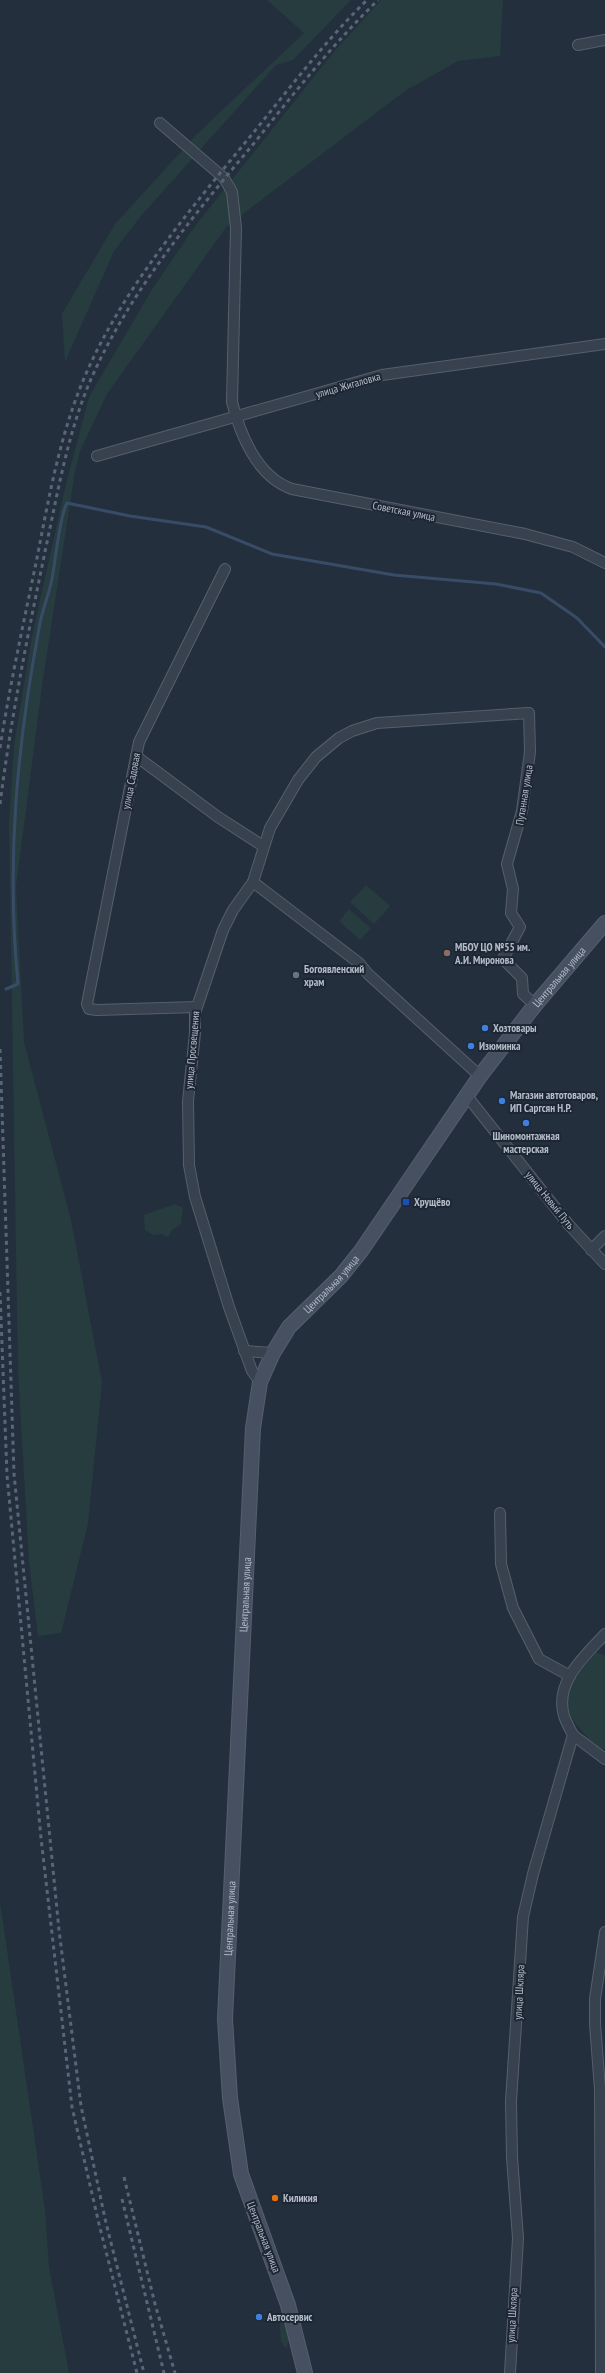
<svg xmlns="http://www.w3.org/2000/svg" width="605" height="2373" viewBox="0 0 605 2373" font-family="'PT Sans Narrow',sans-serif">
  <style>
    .green { fill: #263c3f }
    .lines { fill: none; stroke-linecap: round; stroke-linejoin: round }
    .stream { stroke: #394c67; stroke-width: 3 }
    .minor-casing { stroke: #565f6c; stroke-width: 12 }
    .secondary-casing { stroke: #565f6c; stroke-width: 16 }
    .minor { stroke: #38414e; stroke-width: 10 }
    .secondary { stroke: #465061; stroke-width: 14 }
    .rail { stroke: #5a6575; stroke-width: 3; stroke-dasharray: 4 4; stroke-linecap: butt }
    .education-dot { fill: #8d6e63; stroke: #1d2633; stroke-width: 1.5 }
    .worship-dot { fill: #6b7280; stroke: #1d2633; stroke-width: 1.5 }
    .shop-dot { fill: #3f7fe0; stroke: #1d2633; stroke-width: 1.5 }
    .transit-dot { fill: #1a4fb4; stroke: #1d2633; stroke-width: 1.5 }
    .food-dot { fill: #e8710a; stroke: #1d2633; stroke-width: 1.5 }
    .labels { text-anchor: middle; stroke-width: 4; stroke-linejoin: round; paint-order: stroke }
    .street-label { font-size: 11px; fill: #b4bcc9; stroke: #1d2633 }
    .poi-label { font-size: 11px; font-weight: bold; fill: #b4bcc9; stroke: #1d2633; text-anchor: start }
  </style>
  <rect width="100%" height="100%" fill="#242f3e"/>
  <!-- green -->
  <g class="green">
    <path d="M 267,0 L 351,0 L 293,60 L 276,65 L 141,216 L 114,251 L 65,362 L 62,314 L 115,224 L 197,134 L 304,33 Z"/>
    <path d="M 381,0 L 503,0 L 500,56 L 458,61 L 405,91 L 227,226 L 107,394 L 80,451 L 75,471 L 42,686 L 16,886 L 24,1042 L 71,1220 L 102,1382 L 88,1524 L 61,1633 L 38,1636 L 29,1562 L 18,1371 L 9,824 L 14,745 L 32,636 L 66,484 L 89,397 L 151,291 L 195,226 L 332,54 Z"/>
    <path d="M 366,885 L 390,906 L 374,924 L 350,902 Z"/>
    <path d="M 349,909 L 371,928 L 360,940 L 339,921 Z"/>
    <path d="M 175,1204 L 183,1208 L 181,1224 L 172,1230 L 168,1237 L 161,1234 L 153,1235 L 145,1230 L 144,1215 Z"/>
    <path d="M 596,1652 L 605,1656 L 605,1749 L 599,1749 C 555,1706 558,1697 596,1652 Z"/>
    <path d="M 0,1902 L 45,2210 L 49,2267 L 69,2373 L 0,2373 Z"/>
    <path d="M 279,2313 C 289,2318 290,2340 286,2349 L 281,2342 Z"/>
  </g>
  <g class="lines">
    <!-- stream -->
    <path class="stream" d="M 6,989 L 18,984 C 6,860 17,745 40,623 C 43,608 49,594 52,579 C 55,564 60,513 67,503 L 130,516 L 206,527 L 272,554 L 394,575 L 496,584 L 541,593 L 577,618 L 605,647"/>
    <defs>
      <g id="minor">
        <path d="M 578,45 L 605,40"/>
        <path d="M 160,123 L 224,178 L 232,192 L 236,228 L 232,402 C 240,434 257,477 292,489 L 525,534 L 573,547 L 605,563"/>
        <path d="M 97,456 L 382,375 L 605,344"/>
        <path d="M 136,756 L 218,817 L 263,846"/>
        <path d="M 253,882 L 359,963 L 368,974 L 480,1076"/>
        <path d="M 196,1007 L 97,1010 L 89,1009 L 87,1004 L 139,742 L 225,569"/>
        <path d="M 467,1096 L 569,1225 L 605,1264"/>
        <path d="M 591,1250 L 605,1236"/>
        <path d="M 244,1351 L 273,1353"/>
        <path d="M 260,1382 L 252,1371 L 229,1307 L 195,1197 L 189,1165 L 188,1101 L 195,1033 L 195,1013 L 223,930 L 233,910 L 253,882 L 270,828 L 298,780 L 316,757 L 339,738 L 352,731 L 377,723 L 529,713 L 530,752 L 522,811 L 507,864 L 513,889 L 511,913 L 520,927 L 503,959 L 522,978 L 523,994 L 535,1005"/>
        <path d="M 500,1513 L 501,1564 L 513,1608 L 539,1659 L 570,1676"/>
        <path d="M 573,1735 L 605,1759"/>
        <path d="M 510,2373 L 518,2238 L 512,2157 L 511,2101 L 523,1917 L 533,1874 L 573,1735 C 570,1729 566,1722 564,1716 C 554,1682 585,1656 605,1634"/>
        <path d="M 601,2373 L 600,2089 L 595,2024 L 595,1999 L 605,1932"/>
      </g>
      <g id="secondary">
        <path id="s1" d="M 305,2373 L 288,2305 L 241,2174 L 230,2098 L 225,2019 L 253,1428 L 260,1382 L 273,1353 L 289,1327 L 341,1276 L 361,1251 L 480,1076 L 535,1005 L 605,923"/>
      </g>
    </defs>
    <!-- minor casing -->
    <use href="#minor" class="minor-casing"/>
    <!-- secondary casing -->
    <use href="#secondary" class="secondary-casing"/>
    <!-- minor -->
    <use href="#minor" class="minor"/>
    <!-- secondary -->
    <use href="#secondary" class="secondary"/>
    <!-- rail -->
    <g class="rail">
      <path d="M 0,748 C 10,684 24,621 37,558 C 49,497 60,434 85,376 C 124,286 191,209 253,133 C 290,88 325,41 367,0"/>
      <path d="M 0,804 C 11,718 28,633 46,547 C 58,491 68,432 91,379 C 130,291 194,215 255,142 C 294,93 333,44 378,0"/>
      <path d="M 0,1049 L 14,1474 L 59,1930 L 81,2106 L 106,2223 L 144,2373"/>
      <path d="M 0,1292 L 7,1475 L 41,1838 L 72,2107 L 99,2224 L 137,2373"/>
      <path d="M 124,2177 L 155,2304 L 175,2373"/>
      <path d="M 122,2199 L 164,2373"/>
    </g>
  </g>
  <!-- markers -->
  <circle class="education-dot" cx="447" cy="953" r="4"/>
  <circle class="worship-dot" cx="296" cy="975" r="4"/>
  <g class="shop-dot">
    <circle cx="485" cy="1028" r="4"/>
    <circle cx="471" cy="1046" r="4"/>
    <circle cx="502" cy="1101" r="4"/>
    <circle cx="526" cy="1123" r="4"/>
    <circle cx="259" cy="2317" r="4"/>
  </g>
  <rect class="transit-dot" x="402" y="1198" width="8" height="8" rx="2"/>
  <circle class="food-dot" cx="275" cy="2198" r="4"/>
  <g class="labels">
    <!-- street labels -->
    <g class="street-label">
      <text transform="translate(348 385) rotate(-16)" y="4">улица Жигаловка</text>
      <text transform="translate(404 511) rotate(11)" y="4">Советская улица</text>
      <text transform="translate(131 781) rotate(-79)" y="4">улица Садовая</text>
      <text transform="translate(524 795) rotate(-81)" y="4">Путанная улица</text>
      <text dy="4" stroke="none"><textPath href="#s1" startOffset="1509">Центральная улица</textPath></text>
      <text transform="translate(192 1050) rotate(-85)" y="4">улица Просвещения</text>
      <text transform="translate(550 1200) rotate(51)" y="4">улица Новый Путь</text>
      <text dy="4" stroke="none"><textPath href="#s1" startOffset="1126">Центральная улица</textPath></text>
      <text dy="4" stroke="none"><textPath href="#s1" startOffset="790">Центральная улица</textPath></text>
      <text dy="4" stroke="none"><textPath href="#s1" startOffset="466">Центральная улица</textPath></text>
      <text transform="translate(519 1992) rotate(-87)" y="4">улица Шкляра</text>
      <text transform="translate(264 2237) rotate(69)" y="4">Центральная улица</text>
      <text transform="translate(512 2315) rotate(-87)" y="4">улица Шкляра</text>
    </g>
    <!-- poi labels -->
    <g class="poi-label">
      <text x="455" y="951">МБОУ ЦО №55 им.<tspan x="455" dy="13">А.И. Миронова</tspan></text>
      <text x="304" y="973">Богоявленский<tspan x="304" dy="13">храм</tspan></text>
      <text x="493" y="1032">Хозтовары</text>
      <text x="479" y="1050">Изюминка</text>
      <text x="510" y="1099">Магазин автотоваров,<tspan x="510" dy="13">ИП Саргсян Н.Р.</tspan></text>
      <text x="526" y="1140" text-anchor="middle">Шиномонтажная<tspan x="526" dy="13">мастерская</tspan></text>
      <text x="414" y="1206">Хрущёво</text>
      <text x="283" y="2202">Киликия</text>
      <text x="267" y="2321">Автосервис</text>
    </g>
  </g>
</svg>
